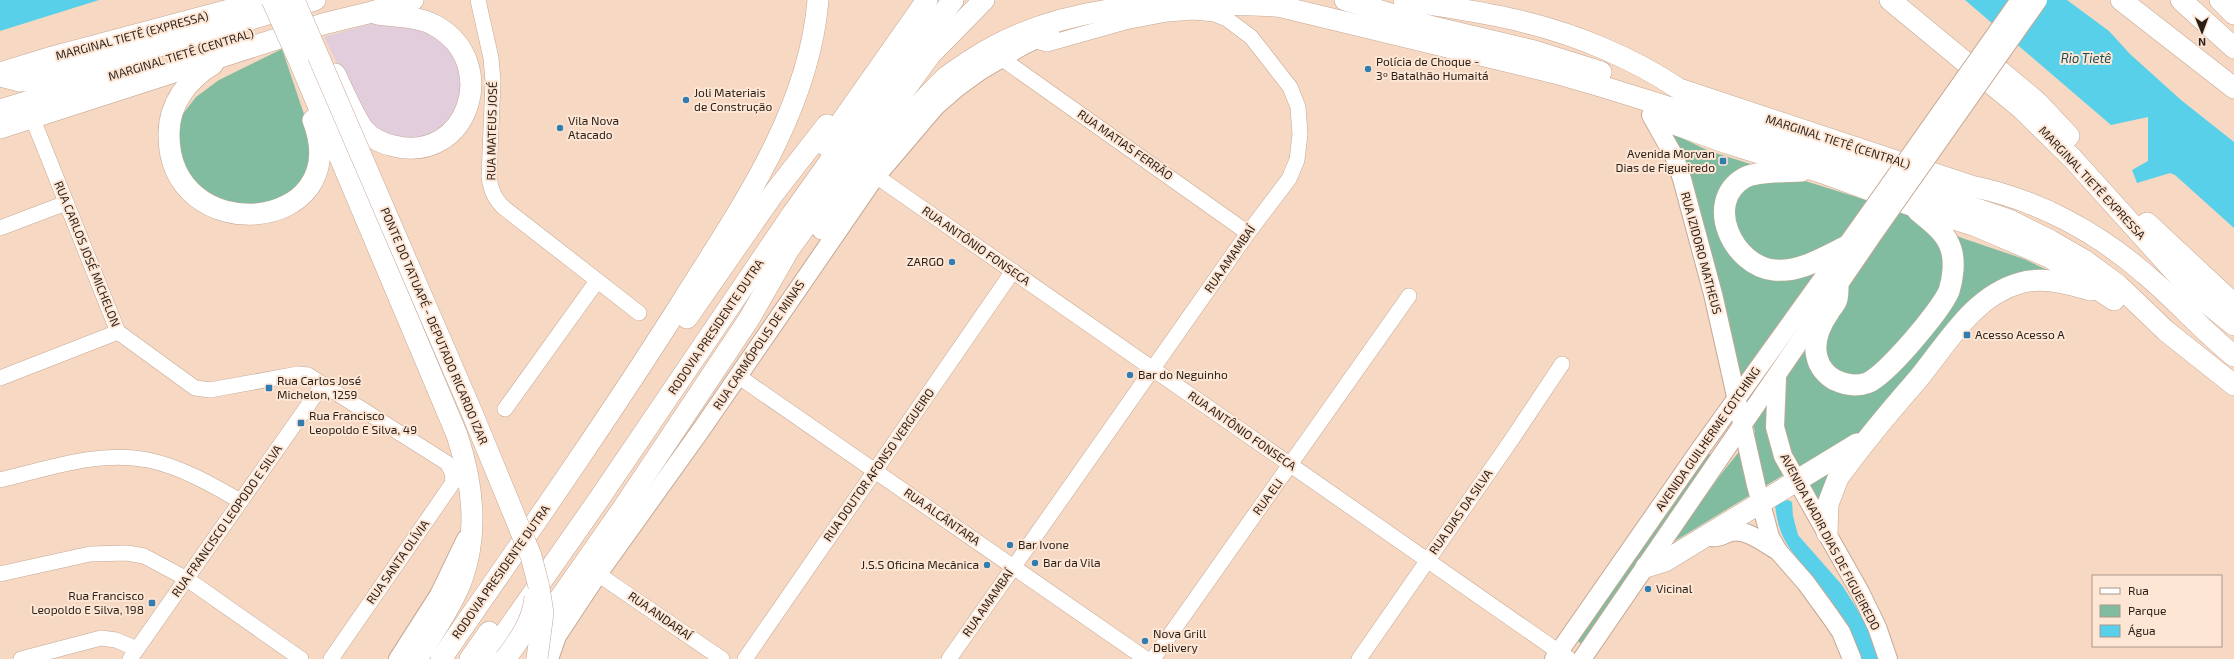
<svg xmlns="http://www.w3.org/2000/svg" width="2234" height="659" viewBox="0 0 2234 659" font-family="'Exo 2',sans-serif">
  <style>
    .industrial { fill: #e2cddc }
    .green { fill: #81bca0 }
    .water { fill: #58d0ea }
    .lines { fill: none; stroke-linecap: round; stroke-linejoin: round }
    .minor-casing { stroke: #c5a894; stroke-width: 16 }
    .major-casing { stroke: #c5a894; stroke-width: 20 }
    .highway-casing { stroke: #c5a894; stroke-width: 22 }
    .minor { stroke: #fff; stroke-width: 15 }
    .major { stroke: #fff; stroke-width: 18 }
    .highway { stroke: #fff; stroke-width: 21 }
    .major-bridge-casing { stroke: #c5a894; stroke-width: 20; stroke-linecap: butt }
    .highway-bridge-casing { stroke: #c5a894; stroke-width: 22; stroke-linecap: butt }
    .major-bridge { stroke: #fff; stroke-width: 18 }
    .highway-bridge { stroke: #fff; stroke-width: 21 }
    .poi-dot { fill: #327cb0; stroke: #fee6d5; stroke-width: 1.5 }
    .labels { text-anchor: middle; stroke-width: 4; stroke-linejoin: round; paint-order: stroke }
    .street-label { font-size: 12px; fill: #2a1f18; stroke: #fee6d5 }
    .poi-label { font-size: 12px; fill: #2a1f18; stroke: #fee6d5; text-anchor: start }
    .water-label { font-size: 13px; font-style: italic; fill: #1a4e59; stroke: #fee6d5 }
  </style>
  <rect width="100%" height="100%" fill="#f6d8c3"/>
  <!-- industrial -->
  <path class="industrial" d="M 381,21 L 414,25 L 449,46 L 463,77 L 458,106 L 443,129 L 411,141 L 379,131 L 362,112 L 324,37 Z"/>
  <!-- green -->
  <g class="green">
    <path d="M 282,49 L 312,138 L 313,148 L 304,178 L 290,193 L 262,207 L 217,200 L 190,179 L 176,145 L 179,119 L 196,97 L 219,80 Z"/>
    <path d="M 1665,130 L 1709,151 L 1869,201 L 1910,215 L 1962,238 L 2024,259 L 2049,271 L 2066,289 L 1994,291 L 1819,505 L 1798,466 L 1670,544 L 1722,473 L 1755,432 L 1684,159 Z"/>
    <path d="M 1708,453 L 1712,456 L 1582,644 L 1577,641 Z"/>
  </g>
  <!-- water -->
  <g class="water">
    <path d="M 0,0 L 99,0 L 0,31 Z"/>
    <path d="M 1965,0 L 2067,0 L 2109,31 L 2130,54 L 2181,100 L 2234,142 L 2234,228 L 2175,175 L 2170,173 L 2137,183 L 2132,170 L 2148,161 L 2148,117 L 2111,125 Z"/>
    <path d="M 1788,500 L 1792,502 L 1793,516 L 1798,535 L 1842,585 L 1864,620 L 1880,659 L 1861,659 C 1852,632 1837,607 1819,585 C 1796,554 1779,546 1775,504 Z"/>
  </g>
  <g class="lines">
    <defs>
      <g id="minor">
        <path d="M 478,0 L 491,58 L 493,81 L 489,177 C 491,190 494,198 503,207 L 639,313"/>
        <path d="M 1001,58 L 1248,233"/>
        <path d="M 32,117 L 118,332 L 195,388 L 210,390 L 298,374 L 308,375 L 447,463 C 452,471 454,475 452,484 L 331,659"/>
        <path d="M 876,176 L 1569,659"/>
        <path d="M 0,228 L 66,203"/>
        <path d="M 738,376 L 1146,659"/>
        <path d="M 0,378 L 118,332"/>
        <path d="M 505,409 L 597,281"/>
        <path d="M 0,480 C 47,469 99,450 148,460 C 181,467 211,484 240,501"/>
        <path d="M 0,574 L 90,554 L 127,553 L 144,556 L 187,579 L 301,659"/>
        <path d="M 598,574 L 722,659"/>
        <path d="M 21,659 L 101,638 L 116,640 L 137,649"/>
        <path d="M 130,659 L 323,384"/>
        <path d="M 745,659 L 1013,271"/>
        <path d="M 949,659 L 1248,233 L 1289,179 L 1297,160 L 1300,134 L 1298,107 L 1290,87 L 1251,37 L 1227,19 L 1215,14 L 1194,12 L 1167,14 L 1125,22 L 1047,44 L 1033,40"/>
        <path d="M 1153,659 L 1409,296"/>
        <path d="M 1359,659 L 1510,442 L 1562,364"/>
      </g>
      <g id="major">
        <path d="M 1651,115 L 1675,158 L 1682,179 L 1713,294 L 1756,485 L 1770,537 L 1778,551 L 1806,583 L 1830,616 L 1841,632 L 1852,659"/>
        <path d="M 1777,378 L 1775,427 L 1783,456 L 1860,592 L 1877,627 L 1888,659"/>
        <path d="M 1711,537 C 1720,539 1724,533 1732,532 C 1748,529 1765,544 1778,551"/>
        <path d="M 398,659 L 439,595 L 466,539"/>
        <path d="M 549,659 L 557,636 L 598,574 L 701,430 L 873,180 L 936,106 L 958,87 L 980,71 L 1024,45 L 1050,33"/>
        <path d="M 1554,659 L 1701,448 L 1864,221"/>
        <path d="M 1582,659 L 1876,230"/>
      </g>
      <g id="highway">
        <path d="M 1263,0 L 1278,6 L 1555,73 L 1607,88 L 1786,144 L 2009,220 L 2051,241 L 2084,260 L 2118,285 L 2166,331 L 2234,385"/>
        <path d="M 1345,0 L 1433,27 L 1534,51 L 1601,72"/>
        <path d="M 1404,0 C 1444,7 1485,12 1524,22 C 1577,35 1633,58 1679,89 L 1971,186 C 2035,199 2096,231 2145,274 C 2176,300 2203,331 2234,356"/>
        <path d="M 1890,0 L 2022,109 L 2072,158 L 2192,291 L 2234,325"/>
        <path d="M 2121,0 L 2234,88"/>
        <path d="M 2181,0 L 2234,48"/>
        <path d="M 2220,0 L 2234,14"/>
        <path d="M 298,58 L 457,435 C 473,483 479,534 461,582 C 450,609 432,634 417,659"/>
        <path d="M 213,64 C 188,79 169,104 169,133 C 167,251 357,235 313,120"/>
        <path d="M 1994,66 L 2037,102 L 2069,136"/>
        <path d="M 0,73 L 49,58 L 259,2"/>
        <path d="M 335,74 C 342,88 356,121 365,131 C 373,139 383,144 394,146 C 468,164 501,63 436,26 C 419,16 396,17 377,14"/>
        <path d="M 0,76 L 20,81 L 41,81 L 315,0"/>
        <path d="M 0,110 L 101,80"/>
        <path d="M 1655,117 L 1727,143 L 1823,173 L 1913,206 L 1976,226 L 2049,257 L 2114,300"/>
        <path d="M 0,128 L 323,24 L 368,13 L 413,0"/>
        <path d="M 825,145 L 927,0"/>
        <path d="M 1801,171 C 1786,172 1756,171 1744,178 C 1703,202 1733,266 1774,270 C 1799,273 1824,257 1845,247"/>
        <path d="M 2147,223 L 2234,304"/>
        <path d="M 822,229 C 860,177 898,124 944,79 C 952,72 962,66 971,60 C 1062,0 1172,1 1278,6"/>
        <path d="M 1838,284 C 1838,289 1838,295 1837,299 C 1836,304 1831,308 1829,312 C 1820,325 1813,341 1817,357 C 1819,367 1827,376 1835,380 C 1846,385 1856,387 1867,383 C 1886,376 1941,310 1949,291 C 1953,279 1955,261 1951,249 C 1946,232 1931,222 1918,211"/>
        <path d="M 687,318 L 774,193 L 827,125"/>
        <path d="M 1827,533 L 1828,504 L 1838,478 C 1863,443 1890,411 1918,379 C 1947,344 1973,296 2020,283 C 2043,276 2069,284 2091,290"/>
        <path d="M 1646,567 L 1665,561 L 1857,444"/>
        <path d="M 537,631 L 621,511 L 749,319 L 789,249 L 930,55 L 984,0"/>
        <path d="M 441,659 C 522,542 604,425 680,305 C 738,212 809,113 818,0"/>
        <path d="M 470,659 L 489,632"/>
        <path d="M 487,659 L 599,499 L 793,213 L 835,154 L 953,0"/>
      </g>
    </defs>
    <!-- minor casing -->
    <use href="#minor" class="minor-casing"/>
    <!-- major casing -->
    <use href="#major" class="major-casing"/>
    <!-- highway casing -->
    <use href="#highway" class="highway-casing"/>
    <!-- minor -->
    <use href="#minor" class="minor"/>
    <!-- major -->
    <use href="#major" class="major"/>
    <!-- highway -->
    <use href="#highway" class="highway"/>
    <defs>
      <g id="major-bridge">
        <path d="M 1864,221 L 2020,0"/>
        <path d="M 1876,230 L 2038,0"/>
      </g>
      <g id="highway-bridge">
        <path d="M 272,0 L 298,58"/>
        <path d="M 294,0 L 473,415 L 531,556 L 539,587 L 543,613 L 537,659"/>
        <path d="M 505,659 C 519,641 533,621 535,597"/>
      </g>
    </defs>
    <!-- major-bridge casing -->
    <use href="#major-bridge" class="major-bridge-casing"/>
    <!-- highway-bridge casing -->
    <use href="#highway-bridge" class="highway-bridge-casing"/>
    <!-- major-bridge -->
    <use href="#major-bridge" class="major-bridge"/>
    <!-- highway-bridge -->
    <use href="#highway-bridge" class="highway-bridge"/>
  </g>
  <!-- markers -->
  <g class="poi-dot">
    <circle cx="1368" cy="69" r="4"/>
    <circle cx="686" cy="100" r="4"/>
    <circle cx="560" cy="128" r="4"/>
    <rect x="1719" y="157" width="8" height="8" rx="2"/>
    <circle cx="952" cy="262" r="4"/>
    <rect x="1963" y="331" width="8" height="8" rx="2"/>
    <circle cx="1130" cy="375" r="4"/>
    <rect x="265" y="384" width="8" height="8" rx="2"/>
    <rect x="297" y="419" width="8" height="8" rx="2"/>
    <circle cx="1010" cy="545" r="4"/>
    <circle cx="1035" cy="563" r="4"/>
    <circle cx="987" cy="565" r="4"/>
    <circle cx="1648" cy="589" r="4"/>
    <rect x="148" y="599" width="8" height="8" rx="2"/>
    <circle cx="1145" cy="641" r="4"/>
  </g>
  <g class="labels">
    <!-- street labels -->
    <g class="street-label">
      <text transform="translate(132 36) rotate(-15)" y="4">MARGINAL TIETÊ (EXPRESSA)</text>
      <text transform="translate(181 55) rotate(-17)" y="4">MARGINAL TIETÊ (CENTRAL)</text>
      <text transform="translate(492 131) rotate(-89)" y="4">RUA MATEUS JOSÉ</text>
      <text transform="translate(1838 142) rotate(18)" y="4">MARGINAL TIETÊ (CENTRAL)</text>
      <text transform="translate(1125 145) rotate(35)" y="4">RUA MATIAS FERRÃO</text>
      <text transform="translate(2092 183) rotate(47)" y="4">MARGINAL TIETÊ EXPRESSA</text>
      <text transform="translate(976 246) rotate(35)" y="4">RUA ANTÔNIO FONSECA</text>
      <text transform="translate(1701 253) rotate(75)" y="4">RUA IZIDORO MATHEUS</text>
      <text transform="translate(87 254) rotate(68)" y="4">RUA CARLOS JOSÉ MICHELON</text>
      <text transform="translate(1230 259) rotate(-55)" y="4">RUA AMAMBAÍ</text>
      <text transform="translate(434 326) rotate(67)" y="4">PONTE DO TATUAPÉ - DEPUTADO RICARDO IZAR</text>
      <text transform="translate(716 327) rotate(-56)" y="4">RODOVIA PRESIDENTE DUTRA</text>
      <text transform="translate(759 345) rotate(-56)" y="4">RUA CARMÓPOLIS DE MINAS</text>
      <text transform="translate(1242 431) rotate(35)" y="4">RUA ANTÔNIO FONSECA</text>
      <text transform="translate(1708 439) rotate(-55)" y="4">AVENIDA GUILHERME COTCHING</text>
      <text transform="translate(879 465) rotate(-55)" y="4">RUA DOUTOR AFONSO VERGUEIRO</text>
      <text transform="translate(1268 497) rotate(-54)" y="4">RUA ELI</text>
      <text transform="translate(1461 512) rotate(-55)" y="4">RUA DIAS DA SILVA</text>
      <text transform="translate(942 517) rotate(35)" y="4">RUA ALCÂNTARA</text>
      <text transform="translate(227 521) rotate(-55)" y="4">RUA FRANCISCO LEOPODO E SILVA</text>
      <text transform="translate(1830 542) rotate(62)" y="4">AVENIDA NADIR DIAS DE FIGUEIREDO</text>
      <text transform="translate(398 562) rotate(-55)" y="4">RUA SANTA OLÍVIA</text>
      <text transform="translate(501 572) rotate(-55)" y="4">RODOVIA PRESIDENTE DUTRA</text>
      <text transform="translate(988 603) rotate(-55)" y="4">RUA AMAMBAÍ</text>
      <text transform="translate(660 616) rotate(35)" y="4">RUA ANDARAÍ</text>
    </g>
    <!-- poi labels -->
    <g class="poi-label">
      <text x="1376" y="66">Polícia de Choque -<tspan x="1376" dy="14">3º Batalhão Humaitá</tspan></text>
      <text x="694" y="97">Joli Materiais<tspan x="694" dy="14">de Construção</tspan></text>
      <text x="568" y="125">Vila Nova<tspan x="568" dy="14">Atacado</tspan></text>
      <text x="1715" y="158" text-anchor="end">Avenida Morvan<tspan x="1715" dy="14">Dias de Figueiredo</tspan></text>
      <text x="944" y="266" text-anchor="end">ZARGO</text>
      <text x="1975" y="339">Acesso Acesso A</text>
      <text x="1138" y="379">Bar do Neguinho</text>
      <text x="277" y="385">Rua Carlos José<tspan x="277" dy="14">Michelon, 1259</tspan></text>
      <text x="309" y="420">Rua Francisco<tspan x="309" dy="14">Leopoldo E Silva, 49</tspan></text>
      <text x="1018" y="549">Bar Ivone</text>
      <text x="1043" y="567">Bar da Vila</text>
      <text x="979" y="569" text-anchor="end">J.S.S Oficina Mecânica</text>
      <text x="1656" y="593">Vicinal</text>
      <text x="144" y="600" text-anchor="end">Rua Francisco<tspan x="144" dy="14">Leopoldo E Silva, 198</tspan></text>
      <text x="1153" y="638">Nova Grill<tspan x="1153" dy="14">Delivery</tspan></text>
    </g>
    <!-- water labels -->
    <g class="water-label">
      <text x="2086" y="63">Rio Tietê</text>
    </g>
  </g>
  <!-- legend -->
  <rect x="2092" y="575" width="130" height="72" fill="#fee6d5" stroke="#a99689"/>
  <rect x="2100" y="588" width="20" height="6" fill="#ffffff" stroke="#a99689"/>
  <text x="2128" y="595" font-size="12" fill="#2a1f18">Rua</text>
  <rect x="2100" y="605" width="20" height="12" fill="#81bca0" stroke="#a99689"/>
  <text x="2128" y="615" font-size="12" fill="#2a1f18">Parque</text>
  <rect x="2100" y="625" width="20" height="12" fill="#58d0ea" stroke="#a99689"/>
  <text x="2128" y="635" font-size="12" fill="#2a1f18">Água</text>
  <!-- north arrow -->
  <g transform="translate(2202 32) rotate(179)" stroke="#fee6d5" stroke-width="3" paint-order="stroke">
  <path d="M0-3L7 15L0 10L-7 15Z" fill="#2a1f18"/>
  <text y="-6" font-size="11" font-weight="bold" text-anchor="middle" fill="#2a1f18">N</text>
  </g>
</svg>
